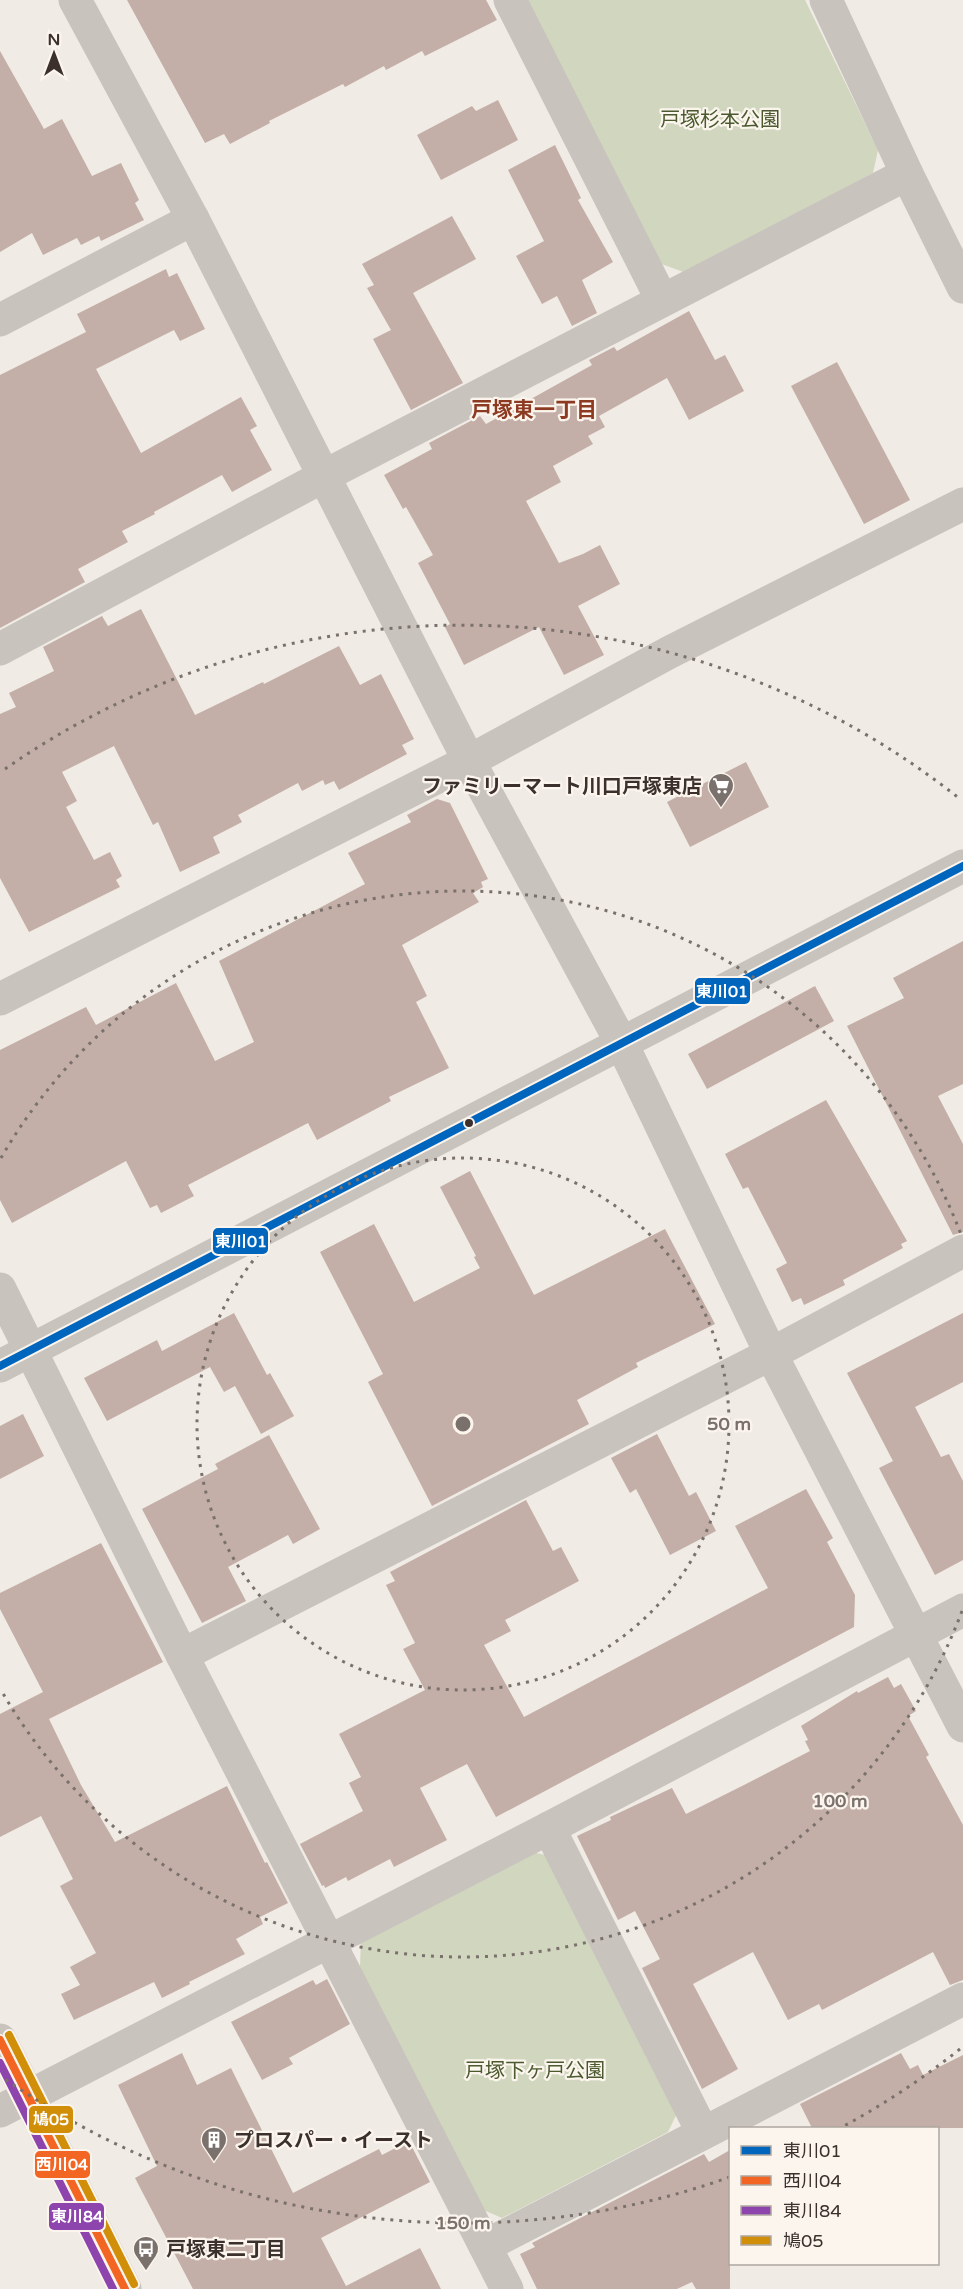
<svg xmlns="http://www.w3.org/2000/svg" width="963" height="2289" viewBox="0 0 963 2289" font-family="'Varela Round','Noto Sans JP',sans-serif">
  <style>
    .green { fill: #d1d6bf }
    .building { fill: #c3afa7 }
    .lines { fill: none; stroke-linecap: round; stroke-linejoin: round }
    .minor { stroke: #c9c3be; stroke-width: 33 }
    .tertiary { stroke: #c9c3be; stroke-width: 33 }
    .bus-1-casing { stroke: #fbf5ee; stroke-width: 12 }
    .bus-2-casing { stroke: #fbf5ee; stroke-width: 12 }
    .bus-3-casing { stroke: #fbf5ee; stroke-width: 12 }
    .bus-4-casing { stroke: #fbf5ee; stroke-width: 12 }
    .bus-1 { stroke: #0065bd; stroke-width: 8 }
    .bus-2 { stroke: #f26522; stroke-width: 8 }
    .bus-3 { stroke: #8e44ad; stroke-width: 8 }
    .bus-4 { stroke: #d18e09; stroke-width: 8 }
    .ring { fill: none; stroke: #7a716c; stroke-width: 3; stroke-dasharray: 3 6 }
    .bus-dot { fill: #3b302b; stroke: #fbf5ee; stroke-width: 2 }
    .labels { text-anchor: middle; stroke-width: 4.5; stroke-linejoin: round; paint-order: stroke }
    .park-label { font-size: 20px; fill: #4a5a2e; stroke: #fbf5ee }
    .poi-label { font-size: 20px; font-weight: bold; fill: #3b302b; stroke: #fbf5ee; text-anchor: start }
    .neighbourhood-label { font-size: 21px; font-weight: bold; fill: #8c3b22; stroke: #fbf5ee }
    .centre { fill: #7a716c; stroke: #fbf5ee; stroke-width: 3 }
    .ring-label { font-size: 18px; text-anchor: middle; font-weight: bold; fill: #7a716c; stroke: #fbf5ee; stroke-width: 4.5; stroke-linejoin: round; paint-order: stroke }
    .line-badge { stroke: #fbf5ee; stroke-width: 2 }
    .badge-label { font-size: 16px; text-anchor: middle; font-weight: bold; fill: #fff }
  </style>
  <rect width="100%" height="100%" fill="#f0ebe5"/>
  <!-- green -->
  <g class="green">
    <path d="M 525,0 L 805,0 L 878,150 L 873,173 L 686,273 L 659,263 Z"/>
    <path d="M 527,1851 L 550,1856 L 680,2107 L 668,2132 L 502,2218 L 479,2208 L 360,1967 L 361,1938 Z"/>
  </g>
  <!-- building -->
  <g class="building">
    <path d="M 127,0 L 486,0 L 497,20 L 425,56 L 422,51 L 386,70 L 384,66 L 345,87 L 343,84 L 269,121 L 270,123 L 230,144 L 224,134 L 205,143 Z"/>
    <path d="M 0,51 L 44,129 L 62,119 L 92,176 L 121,163 L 139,200 L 135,203 L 144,220 L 101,241 L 99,236 L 81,245 L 77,238 L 43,255 L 32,233 L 0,252 Z"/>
    <path d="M 498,100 L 518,140 L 441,180 L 417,135 L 472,106 L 476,111 Z"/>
    <path d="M 555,145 L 581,198 L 578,200 L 613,262 L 582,280 L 597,313 L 572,326 L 557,296 L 542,304 L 516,256 L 544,241 L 508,170 Z"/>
    <path d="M 452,216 L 476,259 L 413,293 L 463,383 L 411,410 L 373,339 L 391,330 L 367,288 L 374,285 L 362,264 Z"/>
    <path d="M 166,269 L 169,277 L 177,273 L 205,329 L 180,341 L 174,330 L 96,369 L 141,453 L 241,397 L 257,426 L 250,430 L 272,470 L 232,492 L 222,475 L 154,512 L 155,514 L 122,531 L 128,542 L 78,569 L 85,582 L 0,628 L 0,375 L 86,332 L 77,314 Z"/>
    <path d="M 689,311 L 715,360 L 725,355 L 744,391 L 689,420 L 667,378 L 599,416 L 605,427 L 588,436 L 593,444 L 553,466 L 561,482 L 526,501 L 559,563 L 583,554 L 600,545 L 620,584 L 578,606 L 604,655 L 564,675 L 539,627 L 464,665 L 445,627 L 450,624 L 418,563 L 433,555 L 406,507 L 403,509 L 384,475 L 432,449 L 429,443 L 480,416 L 486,424 L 592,365 L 589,360 L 614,347 L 617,351 Z"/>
    <path d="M 837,362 L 910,500 L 864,524 L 791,386 Z"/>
    <path d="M 141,609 L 195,715 L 263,682 L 264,684 L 339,646 L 360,685 L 381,674 L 414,739 L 402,745 L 407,754 L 339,790 L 334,781 L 325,785 L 323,780 L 302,791 L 298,783 L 238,815 L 242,822 L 213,837 L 220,853 L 180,872 L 158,822 L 153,825 L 114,746 L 62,772 L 77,801 L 66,807 L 94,860 L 110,852 L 122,876 L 116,880 L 120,887 L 29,932 L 0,878 L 0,714 L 16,707 L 9,693 L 54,671 L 43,647 L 102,616 L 108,626 Z"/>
    <path d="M 746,762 L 769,807 L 690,847 L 667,802 Z"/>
    <path d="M 437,799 L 450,803 L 488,879 L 481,882 L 483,887 L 473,893 L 479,902 L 402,945 L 427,996 L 416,1002 L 449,1068 L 389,1097 L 391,1101 L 317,1140 L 308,1123 L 188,1185 L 194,1196 L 161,1213 L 157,1205 L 150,1208 L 126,1161 L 12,1223 L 0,1200 L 0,1050 L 86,1007 L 96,1025 L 176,983 L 215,1061 L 254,1042 L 219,961 L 365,884 L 348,853 L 411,822 L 407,815 Z"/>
    <path d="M 963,941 L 963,1084 L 938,1096 L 963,1144 L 963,1232 L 953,1235 L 847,1026 L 904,998 L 893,978 Z"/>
    <path d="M 815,986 L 834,1021 L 707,1089 L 688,1054 Z"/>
    <path d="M 826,1100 L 907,1241 L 901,1244 L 903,1248 L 843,1280 L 845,1285 L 804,1305 L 801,1298 L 792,1302 L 776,1269 L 787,1263 L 748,1187 L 743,1189 L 725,1154 Z"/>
    <path d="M 470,1171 L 534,1295 L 665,1229 L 715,1324 L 636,1363 L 638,1367 L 577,1400 L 589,1424 L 432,1506 L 368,1382 L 383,1374 L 320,1252 L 374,1224 L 414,1302 L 480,1268 L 474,1257 L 476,1256 L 440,1187 Z"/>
    <path d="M 234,1313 L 267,1375 L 270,1373 L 294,1416 L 261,1434 L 235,1386 L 224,1392 L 210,1367 L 107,1421 L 84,1378 L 157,1340 L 162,1351 Z"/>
    <path d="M 963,1313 L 963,1382 L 915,1407 L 941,1457 L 949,1454 L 963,1481 L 963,1560 L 935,1575 L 879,1468 L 893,1461 L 847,1373 Z"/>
    <path d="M 23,1414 L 44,1456 L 0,1479 L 0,1426 Z"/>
    <path d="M 657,1434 L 689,1496 L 696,1492 L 716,1531 L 670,1555 L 636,1489 L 630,1493 L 611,1458 Z"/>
    <path d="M 269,1435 L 320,1529 L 293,1544 L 288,1535 L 228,1567 L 246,1601 L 202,1623 L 142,1509 L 218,1469 L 215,1464 Z"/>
    <path d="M 806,1489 L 833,1538 L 827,1542 L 855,1595 L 854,1627 L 496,1817 L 467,1764 L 420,1788 L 447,1840 L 394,1867 L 390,1859 L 348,1881 L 346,1877 L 325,1888 L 324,1885 L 322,1886 L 300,1844 L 363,1811 L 349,1783 L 361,1777 L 339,1734 L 425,1690 L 403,1649 L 415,1643 L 386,1585 L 395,1581 L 390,1572 L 526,1500 L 553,1551 L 561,1547 L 579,1581 L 505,1620 L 511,1631 L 484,1645 L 524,1717 L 768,1588 L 735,1526 Z"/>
    <path d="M 101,1543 L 163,1662 L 49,1719 L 81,1785 L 115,1842 L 227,1786 L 265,1863 L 267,1862 L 288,1903 L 260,1917 L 263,1924 L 236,1939 L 245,1954 L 189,1982 L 190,1984 L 162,1998 L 154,1982 L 74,2020 L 61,1994 L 80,1985 L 70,1967 L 96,1953 L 60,1886 L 73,1879 L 41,1816 L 0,1837 L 0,1714 L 43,1692 L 0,1609 L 0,1593 Z"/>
    <path d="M 888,1677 L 894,1688 L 901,1684 L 916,1711 L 908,1716 L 929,1755 L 926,1757 L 963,1825 L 963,1980 L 950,1985 L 933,1952 L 822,2010 L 819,2004 L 788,2020 L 753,1952 L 693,1984 L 738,2069 L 702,2089 L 642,1968 L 660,1959 L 635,1911 L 618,1920 L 577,1836 L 611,1820 L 610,1817 L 672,1788 L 686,1814 L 746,1784 L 810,1751 L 805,1741 L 808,1740 L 801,1726 L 857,1691 L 858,1693 Z"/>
    <path d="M 327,1979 L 350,2024 L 289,2058 L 293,2064 L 262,2080 L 231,2022 L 313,1980 L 316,1985 Z"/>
    <path d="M 182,2053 L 197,2085 L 231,2068 L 293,2193 L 379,2149 L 382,2155 L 409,2141 L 430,2182 L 321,2238 L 346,2286 L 420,2248 L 441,2289 L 193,2289 L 135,2178 L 157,2166 L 118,2085 Z"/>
    <path d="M 901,2053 L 910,2069 L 918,2065 L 923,2075 L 963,2055 L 963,2128 L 812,2128 L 800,2104 Z"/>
    <path d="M 730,2150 L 730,2289 L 696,2289 L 692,2282 L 677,2289 L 537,2289 L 520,2254 L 535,2247 L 532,2243 L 704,2154 L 709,2162 Z"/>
  </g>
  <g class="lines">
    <!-- minor -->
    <g class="minor">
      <path d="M 75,0 L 193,219 L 469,761 L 622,1044 L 771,1354 L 963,1726"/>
      <path d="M 510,0 L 662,300"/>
      <path d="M 826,0 L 907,174 L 963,287"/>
      <path d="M 0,320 L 193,219"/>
      <path d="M 0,649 L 324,476 L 907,174"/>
      <path d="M 0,999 L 469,761 L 670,652 L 963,504"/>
      <path d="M 0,1289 L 182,1655 L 507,2289"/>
      <path d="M 182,1655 L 771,1354 L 963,1251"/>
      <path d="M 549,1828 L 703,2133"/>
      <path d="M 0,2111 L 549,1828 L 963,1610"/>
      <path d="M 485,2246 L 963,1999"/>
    </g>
    <!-- tertiary -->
    <g class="tertiary">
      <path d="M 0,1366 L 963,866"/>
      <path d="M 0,2040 L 125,2289"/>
    </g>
    <defs>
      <path id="bus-1" d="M 0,1366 L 963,866"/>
      <path id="bus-2" d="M 0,2040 L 125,2289"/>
      <path id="bus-3" d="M 0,2063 L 113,2289"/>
      <path id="bus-4" d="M 9,2035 L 134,2284"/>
    </defs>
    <!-- bus-1 casing -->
    <use href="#bus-1" class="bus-1-casing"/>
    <!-- bus-2 casing -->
    <use href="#bus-2" class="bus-2-casing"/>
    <!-- bus-3 casing -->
    <use href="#bus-3" class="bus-3-casing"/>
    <!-- bus-4 casing -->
    <use href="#bus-4" class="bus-4-casing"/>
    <!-- bus-1 -->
    <use href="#bus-1" class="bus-1"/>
    <!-- bus-2 -->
    <use href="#bus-2" class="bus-2"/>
    <!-- bus-3 -->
    <use href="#bus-3" class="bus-3"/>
    <!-- bus-4 -->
    <use href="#bus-4" class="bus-4"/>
  </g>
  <!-- distance rings -->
  <g class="ring">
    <circle cx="463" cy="1424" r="266"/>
    <path d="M962 1611A533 533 0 0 1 1 1690M1 1158A533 533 0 0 1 962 1237"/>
    <path d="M960 2049A799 799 0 0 1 844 2126M730 2177A799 799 0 0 1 5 2079M5 769A799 799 0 0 1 960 799"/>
  </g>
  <!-- icons -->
  <defs>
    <symbol id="supermarket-pin" viewBox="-11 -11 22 30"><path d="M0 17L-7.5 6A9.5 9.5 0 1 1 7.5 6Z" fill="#7a716c" stroke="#fbf5ee"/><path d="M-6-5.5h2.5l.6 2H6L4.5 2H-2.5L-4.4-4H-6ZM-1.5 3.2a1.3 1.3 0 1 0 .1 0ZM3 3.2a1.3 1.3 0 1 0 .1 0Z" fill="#fff"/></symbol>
    <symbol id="building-pin" viewBox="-11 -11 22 30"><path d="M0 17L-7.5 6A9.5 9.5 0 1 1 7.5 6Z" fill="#7a716c" stroke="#fbf5ee"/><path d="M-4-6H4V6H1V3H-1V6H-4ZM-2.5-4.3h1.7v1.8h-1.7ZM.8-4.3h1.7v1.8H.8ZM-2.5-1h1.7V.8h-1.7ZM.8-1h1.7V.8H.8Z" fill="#fff"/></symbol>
    <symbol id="bus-pin" viewBox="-11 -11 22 30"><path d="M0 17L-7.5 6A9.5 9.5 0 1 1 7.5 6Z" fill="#7a716c" stroke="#fbf5ee"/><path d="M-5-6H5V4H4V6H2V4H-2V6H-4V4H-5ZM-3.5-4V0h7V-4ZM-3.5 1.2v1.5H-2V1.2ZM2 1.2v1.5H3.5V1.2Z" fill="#fff"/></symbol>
  </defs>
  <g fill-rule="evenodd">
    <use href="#supermarket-pin" x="706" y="771" width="30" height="40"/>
    <use href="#building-pin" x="199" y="2125" width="30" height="40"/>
    <use href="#bus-pin" x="131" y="2234" width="30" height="40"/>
  </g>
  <!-- markers -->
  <circle class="bus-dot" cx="469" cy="1123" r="5"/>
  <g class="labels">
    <!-- park labels -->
    <g class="park-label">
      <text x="720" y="126">戸塚杉本公園</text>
      <text x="535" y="2077">戸塚下ヶ戸公園</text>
    </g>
    <!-- poi labels -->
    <g class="poi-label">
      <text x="702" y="793" text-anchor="end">ファミリーマート川口戸塚東店</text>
      <text x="234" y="2147">プロスパー・イースト</text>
      <text x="166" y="2256">戸塚東二丁目</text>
    </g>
    <!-- neighbourhood labels -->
    <g class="neighbourhood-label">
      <text x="534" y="417">戸塚東一丁目</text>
    </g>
  </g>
  <circle cx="463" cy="1424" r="9" class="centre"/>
  <g class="ring-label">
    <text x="729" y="1430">50 m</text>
    <text x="840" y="1807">100 m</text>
    <text x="463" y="2229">150 m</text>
  </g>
  <g class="line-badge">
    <rect x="694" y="977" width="57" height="28" rx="6" fill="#0065bd"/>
    <rect x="212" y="1227" width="57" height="28" rx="6" fill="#0065bd"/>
    <rect x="28" y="2105" width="46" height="29" rx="6" fill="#d18e09"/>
    <rect x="34" y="2150" width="57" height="29" rx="6" fill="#f26522"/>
    <rect x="48" y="2202" width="57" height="29" rx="6" fill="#8e44ad"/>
  </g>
  <g class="badge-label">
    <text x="722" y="997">東川01</text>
    <text x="241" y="1247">東川01</text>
    <text x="51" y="2125">鳩05</text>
    <text x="62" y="2170">西川04</text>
    <text x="77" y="2222">東川84</text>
  </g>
  <!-- legend -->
  <rect x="729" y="2127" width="210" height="138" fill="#fbf5ee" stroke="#aea6a0" stroke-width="1.5"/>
  <rect x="741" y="2146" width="30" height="9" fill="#0065bd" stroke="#aea6a0" stroke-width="1.5"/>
  <text x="783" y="2157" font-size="18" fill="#3b302b">東川01</text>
  <rect x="741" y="2176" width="30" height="9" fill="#f26522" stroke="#aea6a0" stroke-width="1.5"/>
  <text x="783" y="2187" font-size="18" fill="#3b302b">西川04</text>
  <rect x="741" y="2206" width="30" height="9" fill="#8e44ad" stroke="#aea6a0" stroke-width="1.5"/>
  <text x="783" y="2217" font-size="18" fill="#3b302b">東川84</text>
  <rect x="741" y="2236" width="30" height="9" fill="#d18e09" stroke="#aea6a0" stroke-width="1.5"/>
  <text x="783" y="2247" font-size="18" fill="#3b302b">鳩05</text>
  <!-- north arrow -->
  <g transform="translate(54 54)" stroke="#fbf5ee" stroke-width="4.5" paint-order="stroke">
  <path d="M0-4.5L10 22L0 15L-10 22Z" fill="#3b302b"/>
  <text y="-9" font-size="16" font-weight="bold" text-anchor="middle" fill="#3b302b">N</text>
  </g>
</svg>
